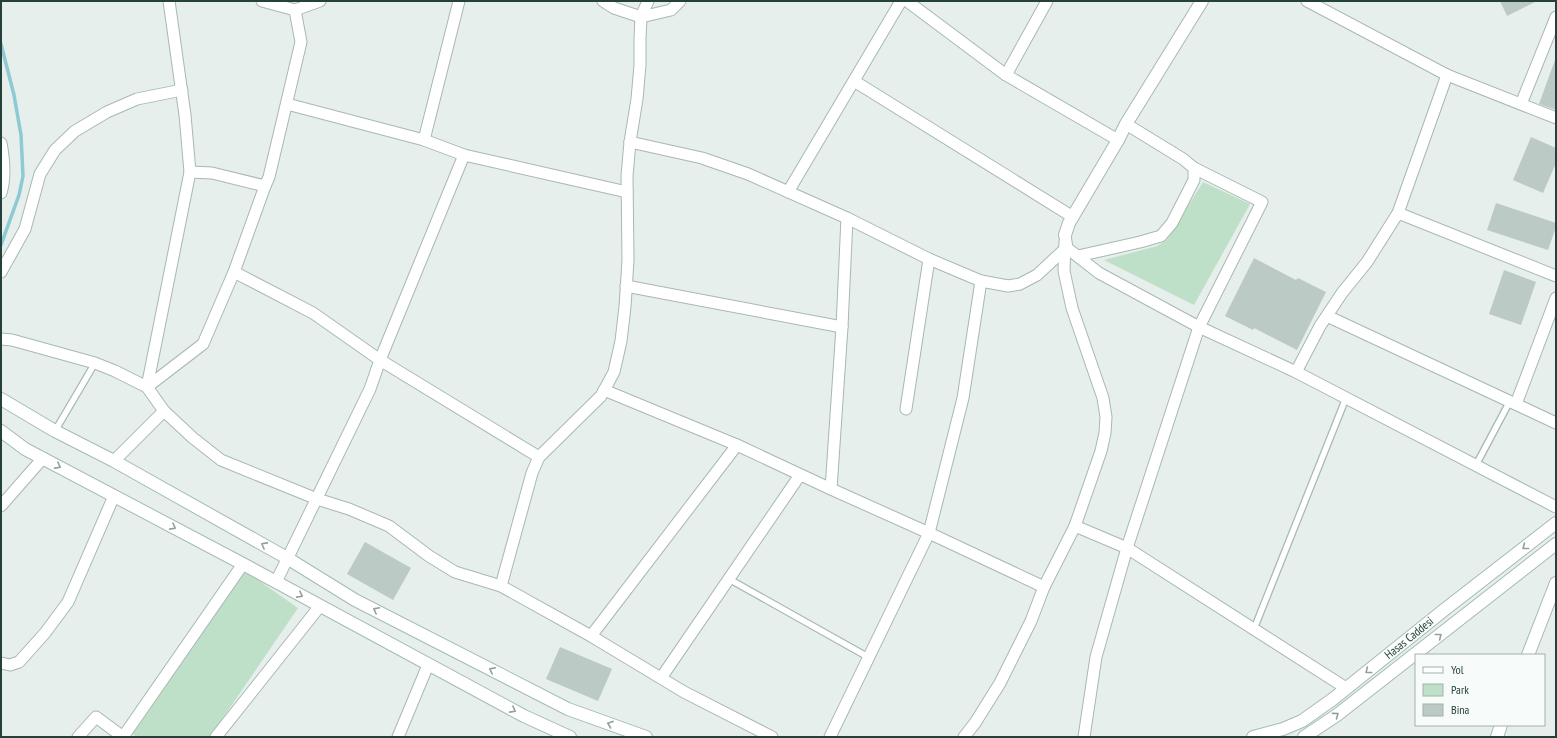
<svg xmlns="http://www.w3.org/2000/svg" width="1557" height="738" viewBox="0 0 1557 738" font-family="'PT Sans Narrow',sans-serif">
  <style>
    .green { fill: #bfe0c8 }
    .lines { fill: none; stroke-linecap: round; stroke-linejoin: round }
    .stream { stroke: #8ec9d4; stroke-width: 3.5 }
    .building { fill: #bbcac4 }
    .service-casing { stroke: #a8b8b2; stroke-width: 8 }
    .minor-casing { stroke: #a8b8b2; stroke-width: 13 }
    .tertiary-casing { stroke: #a8b8b2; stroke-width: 14 }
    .secondary-casing { stroke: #a4bbb3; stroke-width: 14 }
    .service { stroke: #fff; stroke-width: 5.5 }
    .minor { stroke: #fff; stroke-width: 11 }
    .tertiary { stroke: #fff; stroke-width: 12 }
    .secondary { stroke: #fff; stroke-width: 12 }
    .oneway { stroke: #92a09c }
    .labels { text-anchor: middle; stroke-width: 3; stroke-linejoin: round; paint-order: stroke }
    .street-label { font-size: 12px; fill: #24423a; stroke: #f7fbf9 }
  </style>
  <rect width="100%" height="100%" fill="#e6efeb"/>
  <!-- green -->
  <g class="green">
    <path d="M 1203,182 L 1250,204 L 1194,305 L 1104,260 L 1157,246 L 1167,240 Z"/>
    <path d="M 245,571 L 298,608 L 210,737 L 136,737 L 133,734 Z"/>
  </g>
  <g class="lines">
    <!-- stream -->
    <path class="stream" d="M 1,44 L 14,95 L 21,135 L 23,176 L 19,195 L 1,245"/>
  </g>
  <!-- building -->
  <g class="building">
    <path d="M 1500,1 L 1537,1 L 1507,16 Z"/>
    <path d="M 1555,60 L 1556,60 L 1556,110 L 1539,104 Z"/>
    <path d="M 1531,137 L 1556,148 L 1556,163 L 1543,193 L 1513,180 Z"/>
    <path d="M 1496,203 L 1556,223 L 1556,227 L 1548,250 L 1487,230 Z"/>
    <path d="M 1254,258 L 1296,280 L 1298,278 L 1326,292 L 1297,350 L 1254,328 L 1253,330 L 1225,316 Z"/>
    <path d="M 1504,270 L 1536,282 L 1521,325 L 1489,314 Z"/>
    <path d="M 365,542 L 411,568 L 393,600 L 347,574 Z"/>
    <path d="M 560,647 L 612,669 L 598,701 L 546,679 Z"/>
  </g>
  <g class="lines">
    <defs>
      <g id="service">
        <path d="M 55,431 L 95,363"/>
        <path d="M 1476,465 L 1510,401"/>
        <path d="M 729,579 L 868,657"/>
        <path d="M 1254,629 L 1346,398"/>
      </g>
      <g id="minor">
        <path d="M 603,1 L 614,8 L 641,17 L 671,10 L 680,1"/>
        <path d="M 907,1 L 1006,75 L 1118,140"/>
        <path d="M 1307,1 L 1447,75 L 1556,118"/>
        <path d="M 295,10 L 320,1"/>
        <path d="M 1006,75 L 1047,1"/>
        <path d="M 854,81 L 1073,217"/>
        <path d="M 287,104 L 424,140 L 464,155 L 627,192"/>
        <path d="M 1521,104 L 1556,17"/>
        <path d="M 424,140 L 459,1"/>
        <path d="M 630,142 L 702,158 L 748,174 L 847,218 L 929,259 L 981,281 L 1008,286 L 1020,284 L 1037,275 L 1065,249"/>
        <path d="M 1,143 C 4,159 6,177 1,193"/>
        <path d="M 190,172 L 212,173 L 265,186"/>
        <path d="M 788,192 L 901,1"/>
        <path d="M 1398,213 L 1556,276"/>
        <path d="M 1065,235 L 1067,248 L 1099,273 L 1199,327 L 1296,372 L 1556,507"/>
        <path d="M 1078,256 L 1140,242 L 1161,236 L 1172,223 L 1194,180 L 1194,168 L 1183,159 L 1126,124"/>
        <path d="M 1,272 L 25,229 L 40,174 L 55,150 L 75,131 L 107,112 L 137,99 L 182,90"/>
        <path d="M 234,272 L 313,313 L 380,360 L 539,457"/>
        <path d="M 626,286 L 842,327"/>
        <path d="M 1327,316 L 1556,423"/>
        <path d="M 1,339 L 12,340 L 95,363 L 115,371 L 147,387 L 164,411 L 193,438 L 221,460 L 317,499 L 349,509 L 389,526 L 429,556 L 455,572 L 501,586 L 591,636 L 684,692 L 772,737"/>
        <path d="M 1296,372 L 1320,326 L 1342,293 L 1367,262 L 1398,213 L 1447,75"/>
        <path d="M 147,387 L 203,344 L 234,272 L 265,186 L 269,177 L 301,42 L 295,10 L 262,1"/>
        <path d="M 147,387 L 190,172 L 185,115 L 169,1"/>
        <path d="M 604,390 L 737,445 L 831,489 L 929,533 L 1044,587"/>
        <path d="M 1516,404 L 1556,298"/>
        <path d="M 906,409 L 929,259"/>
        <path d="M 114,461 L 164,411"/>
        <path d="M 831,489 L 842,327 L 847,218"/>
        <path d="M 1,506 L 43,458"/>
        <path d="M 1075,526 L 1127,548 L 1346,688"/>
        <path d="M 276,582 L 370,389 L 380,360 L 464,155"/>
        <path d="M 501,586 L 532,473 L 539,457 L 601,396 L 614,372 L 621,341 L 625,307 L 628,260 L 627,176 L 630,142 L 637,99 L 640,65 L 640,39 L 641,17 L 648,1"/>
        <path d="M 591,636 L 737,445"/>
        <path d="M 1,663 L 10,665 L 19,662 L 45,633 L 68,602 L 114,496"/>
        <path d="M 661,678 L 800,475"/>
        <path d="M 78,737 L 96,717 L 123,737"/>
        <path d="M 123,737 L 243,564"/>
        <path d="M 216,737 L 320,606"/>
        <path d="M 398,737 L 428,665"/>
        <path d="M 830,737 L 929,533 L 963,398 L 981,281"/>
        <path d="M 964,737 L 975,723 L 1000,683 L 1031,621 L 1044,587 L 1075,526 L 1101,451 L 1105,433 L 1106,417 L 1103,398 L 1072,308 L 1064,271 L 1065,241"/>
        <path d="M 1084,737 L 1096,657 L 1127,548 L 1199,327 L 1262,202 L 1194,168"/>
      </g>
      <g id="tertiary">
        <path d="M 1065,235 L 1069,223 L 1118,140 L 1126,124 L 1202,1"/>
        <path d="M 1528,655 L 1556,583"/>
        <path d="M 1497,737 L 1501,725"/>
      </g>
      <g id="secondary">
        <path d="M 1,399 L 55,431 L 114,461 L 287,558 L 355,600 L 568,709 L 646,737"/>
        <path d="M 1,431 L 25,449 L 243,564 L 524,716 L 570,737"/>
        <path d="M 1253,737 L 1283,729 L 1302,721 L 1333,699 L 1444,610 L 1556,523"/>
        <path d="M 1304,737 L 1337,715 L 1556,544"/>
      </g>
    </defs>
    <!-- service casing -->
    <use href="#service" class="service-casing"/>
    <!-- minor casing -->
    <use href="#minor" class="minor-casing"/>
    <!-- tertiary casing -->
    <use href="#tertiary" class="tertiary-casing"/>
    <!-- secondary casing -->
    <use href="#secondary" class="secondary-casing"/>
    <!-- service -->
    <use href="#service" class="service"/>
    <!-- minor -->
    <use href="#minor" class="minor"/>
    <!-- tertiary -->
    <use href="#tertiary" class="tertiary"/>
    <!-- secondary -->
    <use href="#secondary" class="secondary"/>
  </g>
  <!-- one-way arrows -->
  <defs><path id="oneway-chevron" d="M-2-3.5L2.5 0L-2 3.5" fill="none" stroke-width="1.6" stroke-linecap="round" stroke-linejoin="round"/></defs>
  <g class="oneway">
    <use href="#oneway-chevron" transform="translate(58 466) rotate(28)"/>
    <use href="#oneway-chevron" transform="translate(173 527) rotate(28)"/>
    <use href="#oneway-chevron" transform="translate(264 545) rotate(-151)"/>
    <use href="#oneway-chevron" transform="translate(1525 547) rotate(142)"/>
    <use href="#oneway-chevron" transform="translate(300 595) rotate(28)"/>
    <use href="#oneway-chevron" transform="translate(376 610) rotate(-153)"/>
    <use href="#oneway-chevron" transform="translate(1439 636) rotate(-38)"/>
    <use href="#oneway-chevron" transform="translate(492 670) rotate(-153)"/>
    <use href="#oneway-chevron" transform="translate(1368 671) rotate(141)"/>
    <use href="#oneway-chevron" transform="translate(513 710) rotate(28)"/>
    <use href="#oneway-chevron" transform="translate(1336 715) rotate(-36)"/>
    <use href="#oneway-chevron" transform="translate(610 724) rotate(-160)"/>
  </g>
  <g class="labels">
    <!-- street labels -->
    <g class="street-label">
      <text transform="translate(1409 638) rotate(-39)" y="4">Hasas Caddesi</text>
    </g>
  </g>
  <!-- border -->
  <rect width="1557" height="738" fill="none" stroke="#24423a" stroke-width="4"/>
  <!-- legend -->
  <rect x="1415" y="654" width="130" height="72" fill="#f7fbf9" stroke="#a3b1ad"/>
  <rect x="1423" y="667" width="20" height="6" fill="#ffffff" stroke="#a3b1ad"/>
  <text x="1451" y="674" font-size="12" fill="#24423a">Yol</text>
  <rect x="1423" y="684" width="20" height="12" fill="#bfe0c8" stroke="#a3b1ad"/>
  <text x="1451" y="694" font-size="12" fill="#24423a">Park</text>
  <rect x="1423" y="704" width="20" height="12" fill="#bbcac4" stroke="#a3b1ad"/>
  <text x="1451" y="714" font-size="12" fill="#24423a">Bina</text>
</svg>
